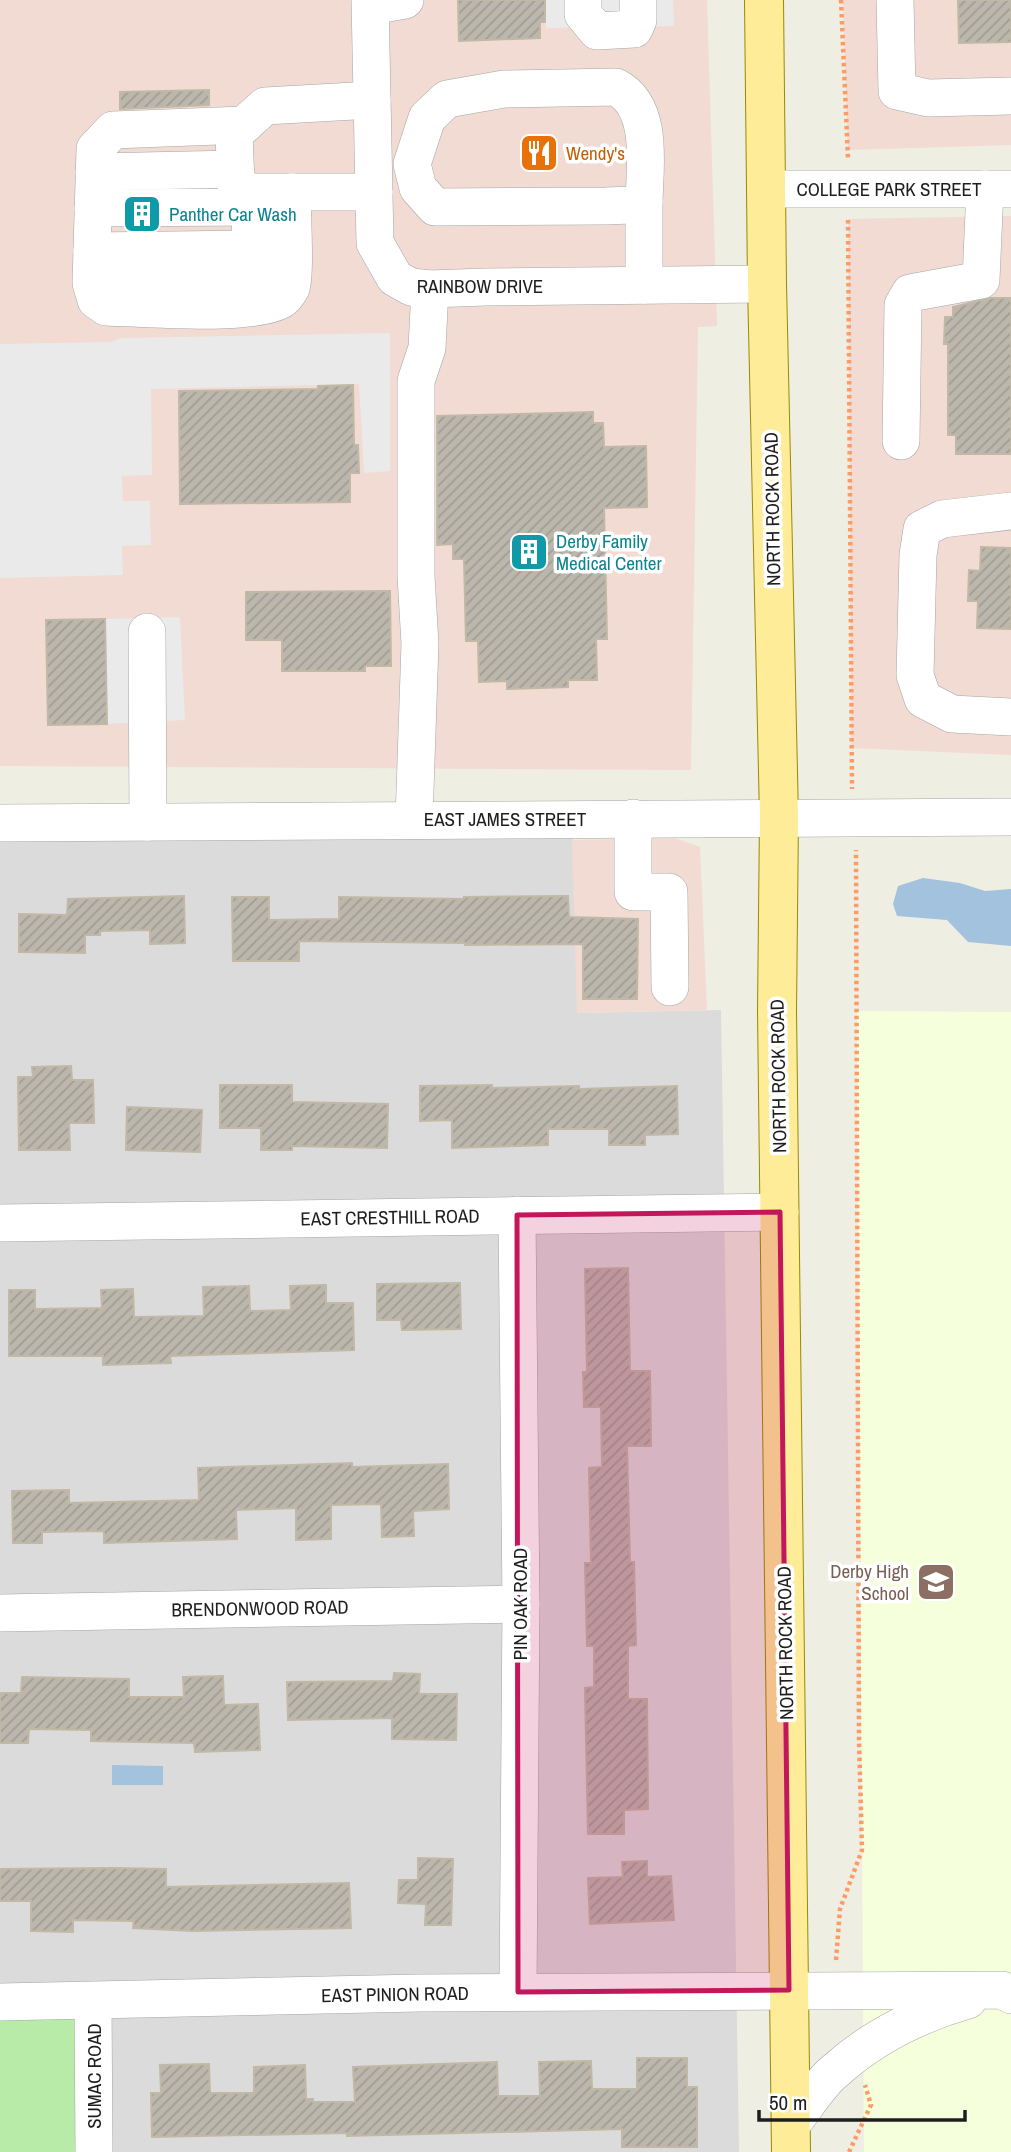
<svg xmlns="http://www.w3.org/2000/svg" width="1011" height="2152" viewBox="0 0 1011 2152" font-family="'Archivo Narrow',sans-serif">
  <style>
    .residential { fill: #dcdbdb }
    .commercial { fill: #f1dbd2 }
    .education { fill: #f6ffdc }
    .grass { fill: #b8eba8 }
    .parking { fill: #eaeaea }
    .water { fill: #a2c2de }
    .building { fill: url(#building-hatch); stroke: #c1b8a5; stroke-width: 2 }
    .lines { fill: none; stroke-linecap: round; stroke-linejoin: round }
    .minor-casing { stroke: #a5a5a5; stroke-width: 38 }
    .major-casing { stroke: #978b00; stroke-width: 40 }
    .path { stroke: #fd9b66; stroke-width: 4.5; stroke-dasharray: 3.5 3.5; stroke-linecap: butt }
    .minor { stroke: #fff; stroke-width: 37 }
    .major { stroke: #feec99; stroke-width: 38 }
    .marked { fill: #c2185b; fill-opacity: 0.2; stroke: #c2185b; stroke-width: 5; stroke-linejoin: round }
    .labels { text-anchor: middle; stroke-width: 7; stroke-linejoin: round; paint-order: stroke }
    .food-label { font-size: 19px; fill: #c56008; stroke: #fff; text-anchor: start }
    .street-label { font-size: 19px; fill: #1e1e1e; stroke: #fff }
    .culture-label { font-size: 19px; fill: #0d838f; stroke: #fff; text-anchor: start }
    .education-label { font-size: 19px; fill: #785e54; stroke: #fff; text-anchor: end }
  </style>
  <defs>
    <pattern id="building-hatch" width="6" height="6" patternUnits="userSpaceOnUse" patternTransform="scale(1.75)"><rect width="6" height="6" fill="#bcb7ad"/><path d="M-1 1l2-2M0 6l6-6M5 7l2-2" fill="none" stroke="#a19d94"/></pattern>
  </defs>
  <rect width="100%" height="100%" fill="#efeee3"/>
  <!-- residential -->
  <path class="residential" d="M 572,818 L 578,1013 L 721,1010 L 739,2152 L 95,2152 L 0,2002 L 0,824 Z"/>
  <!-- commercial -->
  <g class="commercial">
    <path d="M 0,0 L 707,0 L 717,326 L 698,327 L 691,770 L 0,766 Z"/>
    <path d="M 843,0 L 1011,0 L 1011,145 L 848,150 Z"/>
    <path d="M 1011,216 L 1011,755 L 851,748 L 848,219 Z"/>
    <path d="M 675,838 L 700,847 L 707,1010 L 577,1013 L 572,840 Z"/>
  </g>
  <!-- education -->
  <path class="education" d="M 857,1011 L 1011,1012 L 1011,2152 L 864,2152 Z"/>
  <!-- grass -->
  <path class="grass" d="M 93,2001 L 95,2152 L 0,2152 L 0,2002 Z"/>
  <!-- parking -->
  <g class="parking">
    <path d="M 543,0 L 673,0 L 674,26 L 546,28 Z"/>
    <path d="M 390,333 L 390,471 L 364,473 L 359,384 L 151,389 L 152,475 L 122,476 L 123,501 L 150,501 L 151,545 L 122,546 L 123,575 L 0,578 L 0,344 L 112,342 L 121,338 Z"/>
    <path d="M 180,617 L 185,720 L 107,724 L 105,619 Z"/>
  </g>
  <!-- water -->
  <g class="water">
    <path d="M 923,878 L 960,883 L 985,891 L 1011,889 L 1011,946 L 968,942 L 947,920 L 897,916 L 893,904 L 898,886 Z"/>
    <path d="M 112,1765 L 163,1766 L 163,1785 L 112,1785 Z"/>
  </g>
  <!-- building -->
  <g class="building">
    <path d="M 458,0 L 545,0 L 545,22 L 540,22 L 540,38 L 459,41 Z"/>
    <path d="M 958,0 L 1011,0 L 1011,42 L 959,43 Z"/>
    <path d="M 209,90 L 209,105 L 120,109 L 120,92 Z"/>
    <path d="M 990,298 L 1011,298 L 1011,454 L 956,454 L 956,435 L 948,435 L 948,344 L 944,344 L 945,317 L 953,317 L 953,307 Z"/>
    <path d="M 353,385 L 354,445 L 358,445 L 359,473 L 350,473 L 350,502 L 180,504 L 179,391 L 318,389 L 318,386 Z"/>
    <path d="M 593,412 L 593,423 L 603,423 L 604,447 L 646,446 L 647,507 L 604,508 L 607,639 L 596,639 L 597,680 L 568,680 L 568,687 L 507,689 L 507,681 L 479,682 L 478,641 L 466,641 L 464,559 L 453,559 L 453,544 L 437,545 L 437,416 Z"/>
    <path d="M 981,547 L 1011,548 L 1011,629 L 977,628 L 978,601 L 968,601 L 969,570 L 980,571 Z"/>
    <path d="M 390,591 L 391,666 L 365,666 L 365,671 L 282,671 L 282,640 L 246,640 L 246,592 Z"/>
    <path d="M 105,619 L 107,724 L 48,725 L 46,620 Z"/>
    <path d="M 184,896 L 185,943 L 150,944 L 150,930 L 100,931 L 100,935 L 85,935 L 85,953 L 19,952 L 19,914 L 67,915 L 68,899 Z"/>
    <path d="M 568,896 L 569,917 L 638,919 L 637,999 L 583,999 L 583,944 L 465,945 L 465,943 L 299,941 L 299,961 L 233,961 L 232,897 L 269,897 L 269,920 L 339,919 L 339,897 L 464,899 L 464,897 Z"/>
    <path d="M 71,1066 L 72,1080 L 93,1080 L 94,1123 L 69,1123 L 70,1150 L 19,1150 L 18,1077 L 33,1077 L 32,1067 Z"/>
    <path d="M 220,1085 L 292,1085 L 292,1102 L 388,1104 L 387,1148 L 292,1146 L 292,1150 L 261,1150 L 261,1128 L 220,1128 Z"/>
    <path d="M 492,1085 L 492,1088 L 579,1086 L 579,1089 L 677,1086 L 678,1134 L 645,1135 L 645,1145 L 609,1145 L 609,1129 L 548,1129 L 548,1145 L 452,1148 L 452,1120 L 420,1121 L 420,1086 Z"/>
    <path d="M 127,1107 L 202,1110 L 200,1152 L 126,1150 Z"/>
    <path d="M 628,1268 L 630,1371 L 650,1371 L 651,1446 L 627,1446 L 630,1562 L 634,1562 L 636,1645 L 628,1646 L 628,1699 L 647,1699 L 648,1809 L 624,1810 L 624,1834 L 588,1834 L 585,1688 L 594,1687 L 594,1646 L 587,1646 L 585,1563 L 591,1563 L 589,1468 L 602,1467 L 601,1407 L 584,1407 L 583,1372 L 587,1372 L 585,1269 Z"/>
    <path d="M 460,1283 L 461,1329 L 402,1330 L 401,1320 L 377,1320 L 377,1284 Z"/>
    <path d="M 326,1285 L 326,1303 L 353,1303 L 354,1350 L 170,1356 L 171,1363 L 103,1365 L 103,1356 L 9,1356 L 9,1290 L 35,1290 L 35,1309 L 102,1308 L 101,1290 L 133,1289 L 134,1317 L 204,1316 L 203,1287 L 249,1286 L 250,1311 L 291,1310 L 290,1286 Z"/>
    <path d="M 352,1463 L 352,1467 L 448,1464 L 449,1509 L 413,1511 L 414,1536 L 382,1537 L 381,1504 L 331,1505 L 331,1539 L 296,1540 L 296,1508 L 236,1510 L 237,1539 L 104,1543 L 104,1531 L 42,1532 L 42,1543 L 13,1543 L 12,1491 L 69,1490 L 69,1503 L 199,1500 L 198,1468 Z"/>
    <path d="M 394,1673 L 420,1674 L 419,1694 L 457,1694 L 456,1740 L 392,1739 L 392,1718 L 288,1720 L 287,1682 L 393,1681 Z"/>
    <path d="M 223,1676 L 224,1705 L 258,1704 L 260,1750 L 195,1752 L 194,1743 L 91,1741 L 91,1730 L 29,1729 L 28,1743 L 0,1743 L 0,1693 L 21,1693 L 22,1677 L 129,1679 L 129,1697 L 184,1697 L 183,1677 Z"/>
    <path d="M 418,1858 L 453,1859 L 451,1925 L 425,1925 L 426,1904 L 398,1903 L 399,1880 L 418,1880 Z"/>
    <path d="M 647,1861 L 647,1877 L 671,1876 L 674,1920 L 590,1924 L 588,1878 L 623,1877 L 622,1862 Z"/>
    <path d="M 112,1868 L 166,1869 L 166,1887 L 349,1883 L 351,1928 L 193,1931 L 133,1928 L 134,1921 L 73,1920 L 73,1932 L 31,1931 L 31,1901 L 0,1901 L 0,1869 Z"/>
    <path d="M 637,2058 L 687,2058 L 687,2087 L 697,2087 L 697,2147 L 622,2147 L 622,2129 L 347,2136 L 347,2133 L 152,2137 L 151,2093 L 161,2093 L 160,2065 L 209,2064 L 210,2093 L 254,2093 L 254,2067 L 305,2065 L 306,2099 L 313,2099 L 313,2102 L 355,2102 L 353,2067 L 497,2062 L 498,2096 L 540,2096 L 539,2062 L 591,2061 L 592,2089 L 637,2089 Z"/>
  </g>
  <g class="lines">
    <defs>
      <g id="minor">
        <path d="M 370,0 L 375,243 L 395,278 L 411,287 L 430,289 L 485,287 L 767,284"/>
        <path d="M 583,0 L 583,14 L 597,31 L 634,29 L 638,20 L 638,0"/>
        <path d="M 895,0 L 897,91 L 928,98 L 1011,96"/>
        <path d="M 371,6 L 405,0"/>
        <path d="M 616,87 C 654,107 645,165 644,201 L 630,205 L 606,206 L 435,207 L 418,188 L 412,164 L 427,118 L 447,99 L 504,89 Z"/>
        <path d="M 372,100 L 265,106 L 234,134 L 236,184 L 250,192 L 374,192"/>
        <path d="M 244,125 L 113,130 L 95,149 L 91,283 L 96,300 L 106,307 C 145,308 250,317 281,300 C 286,297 288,293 291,288 C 296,277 292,209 292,192"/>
        <path d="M 94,172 L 235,169"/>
        <path d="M 766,189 L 1010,189"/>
        <path d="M 93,208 L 250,207"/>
        <path d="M 92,251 L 251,249 L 250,207"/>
        <path d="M 96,283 L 247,281 L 262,278 L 270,263 L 272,221"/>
        <path d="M 644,285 L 644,201"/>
        <path d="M 901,441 L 903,305 L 910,293 L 981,280 L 985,189"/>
        <path d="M 1011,511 L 942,519 L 922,529 L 918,555 L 915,675 L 923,699 L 952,714 L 1011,717"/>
        <path d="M 147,632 L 148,822"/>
        <path d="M 633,818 L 633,892 L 669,892 L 670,987"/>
        <path d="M 414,820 L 420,644 L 416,576 L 416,381 L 427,348 L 430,289"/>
        <path d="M 0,823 L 1011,817"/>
        <path d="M 517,1215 L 521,1604 L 518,1992"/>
        <path d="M 0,1223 L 780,1212"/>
        <path d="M 0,1613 L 521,1604"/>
        <path d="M 93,2001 L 94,2152"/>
        <path d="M 0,2002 L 420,1993 L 1002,1990 L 1011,1995"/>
        <path d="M 791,2125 C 805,2108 818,2085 835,2071 C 874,2036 919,2014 968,2000"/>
      </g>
      <path id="major" d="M 764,0 L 767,284 L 779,817 L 777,1011 L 791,2152"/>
    </defs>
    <!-- minor casing -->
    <use href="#minor" class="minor-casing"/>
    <!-- major casing -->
    <use href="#major" class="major-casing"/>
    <!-- path -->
    <g class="path">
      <path d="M 841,0 L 848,159"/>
      <path d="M 848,220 L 852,789"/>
      <path d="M 836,1960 L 840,1909 L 862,1850 L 859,1740 L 856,850"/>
      <path d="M 849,2152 L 871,2105 L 865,2085"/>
    </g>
    <!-- minor -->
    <use href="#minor" class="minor"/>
    <!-- major -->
    <use href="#major" class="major"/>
  </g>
  <!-- marked area -->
  <path class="marked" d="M 780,1212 L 789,1990 L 518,1992 L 517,1215 Z"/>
  <!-- icons -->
  <defs>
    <symbol id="restaurant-square" viewBox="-11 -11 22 22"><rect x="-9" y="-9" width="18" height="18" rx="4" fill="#e8710a" stroke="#fff"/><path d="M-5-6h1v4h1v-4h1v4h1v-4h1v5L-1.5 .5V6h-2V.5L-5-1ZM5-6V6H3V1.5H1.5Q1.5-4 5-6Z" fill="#fff"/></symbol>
    <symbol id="building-square" viewBox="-11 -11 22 22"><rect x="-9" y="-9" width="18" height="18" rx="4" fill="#0f9aa8" stroke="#fff"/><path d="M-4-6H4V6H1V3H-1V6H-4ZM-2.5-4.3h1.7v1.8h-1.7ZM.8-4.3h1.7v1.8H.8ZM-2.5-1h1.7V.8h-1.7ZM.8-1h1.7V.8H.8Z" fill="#fff"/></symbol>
    <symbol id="school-square" viewBox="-11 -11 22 22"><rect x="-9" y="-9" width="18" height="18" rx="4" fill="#8d6e63" stroke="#fff"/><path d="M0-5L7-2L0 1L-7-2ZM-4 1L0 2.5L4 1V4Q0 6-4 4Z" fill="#fff"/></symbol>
  </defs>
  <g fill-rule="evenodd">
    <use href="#restaurant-square" x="517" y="131" width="44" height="44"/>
    <use href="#building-square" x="120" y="192" width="44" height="44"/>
    <use href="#building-square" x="507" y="530" width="44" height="44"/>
    <use href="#school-square" x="914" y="1560" width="44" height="44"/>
  </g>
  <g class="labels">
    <!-- food labels -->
    <g class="food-label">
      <text x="566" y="160">Wendy's</text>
    </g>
    <!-- street labels -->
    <g class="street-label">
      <text x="889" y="196">COLLEGE PARK STREET</text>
      <text x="480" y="293">RAINBOW DRIVE</text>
      <text transform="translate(772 509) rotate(-91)" y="7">NORTH ROCK ROAD</text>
      <text x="505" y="826">EAST JAMES STREET</text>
      <text transform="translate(778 1076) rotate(-91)" y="7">NORTH ROCK ROAD</text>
      <text transform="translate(390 1217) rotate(-1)" y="7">EAST CRESTHILL ROAD</text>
      <text transform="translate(520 1604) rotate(-90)" y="7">PIN OAK ROAD</text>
      <text transform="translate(260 1608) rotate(-1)" y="7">BRENDONWOOD ROAD</text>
      <text transform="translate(785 1643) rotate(-91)" y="7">NORTH ROCK ROAD</text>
      <text transform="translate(395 1994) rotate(-1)" y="7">EAST PINION ROAD</text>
      <text transform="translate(94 2076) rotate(-90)" y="7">SUMAC ROAD</text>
    </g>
    <!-- culture labels -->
    <g class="culture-label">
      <text x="169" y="221">Panther Car Wash</text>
      <text x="556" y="548">Derby Family<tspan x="556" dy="22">Medical Center</tspan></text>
    </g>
    <!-- education labels -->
    <g class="education-label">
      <text x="909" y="1578">Derby High<tspan x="909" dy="22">School</tspan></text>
    </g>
  </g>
  <!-- scale -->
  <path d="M759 2110v10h206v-10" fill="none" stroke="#1e1e1e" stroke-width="3.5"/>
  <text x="769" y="2110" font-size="21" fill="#1e1e1e" stroke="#ffffff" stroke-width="5" paint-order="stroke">50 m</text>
</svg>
